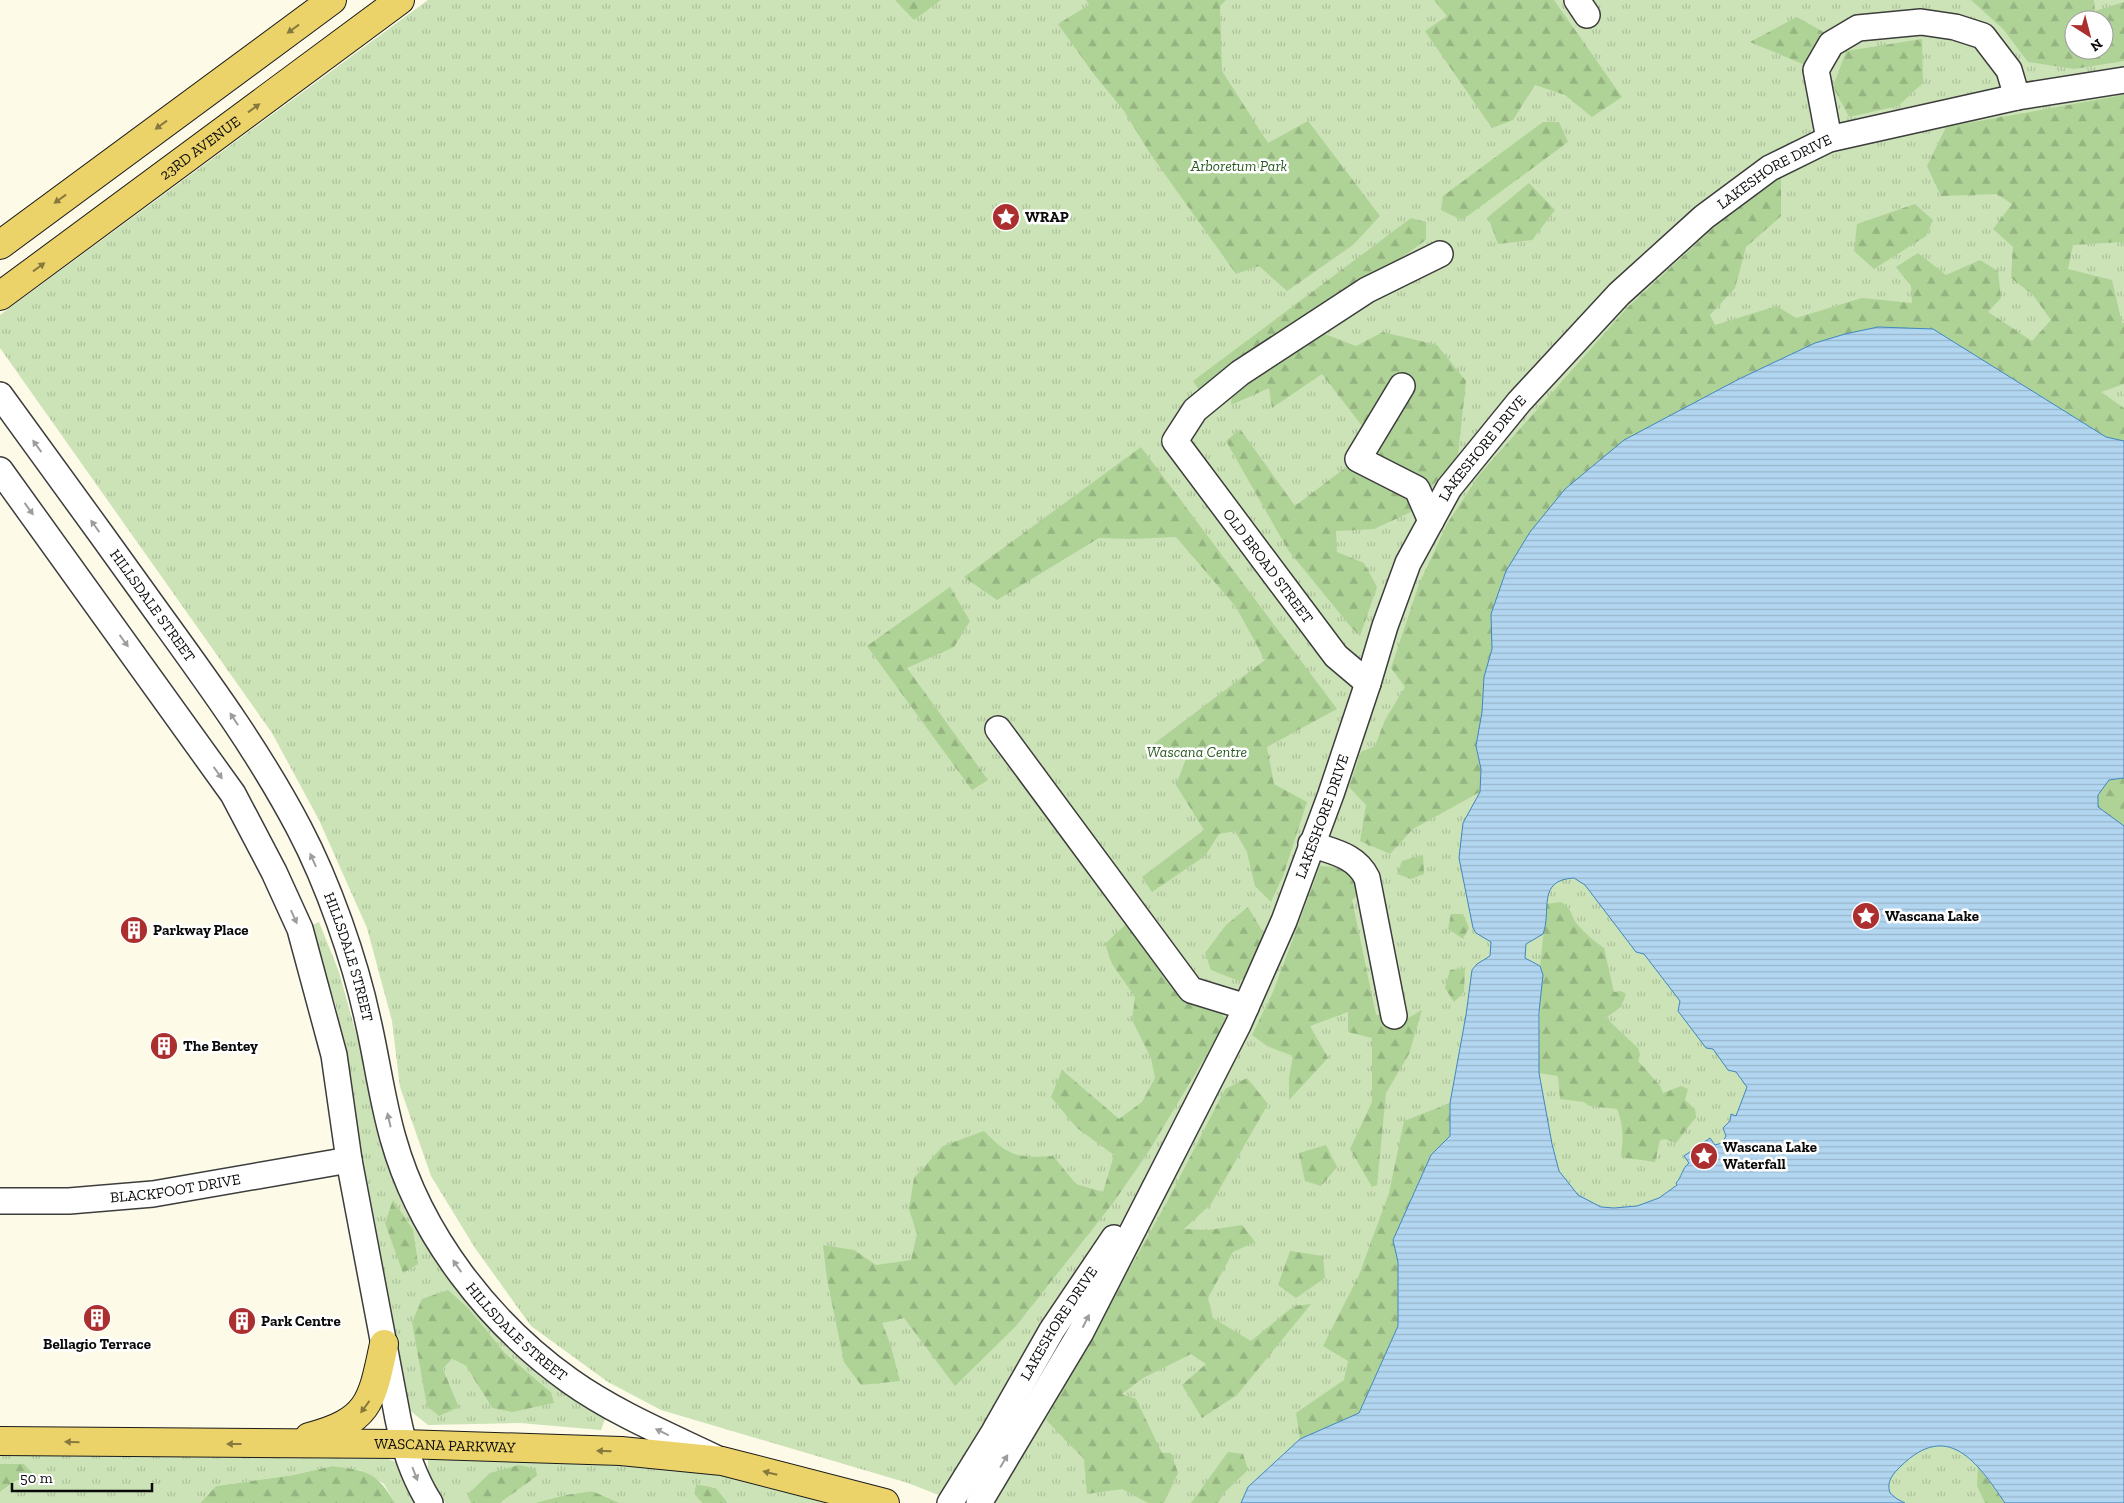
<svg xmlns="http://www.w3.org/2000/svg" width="2124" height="1503" viewBox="0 0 2124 1503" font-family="'Zilla Slab',serif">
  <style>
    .grass { fill: url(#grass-tufts); fill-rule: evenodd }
    .forest { fill: url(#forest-firs); fill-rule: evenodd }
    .water { fill: url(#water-rules); stroke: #3f87c0; fill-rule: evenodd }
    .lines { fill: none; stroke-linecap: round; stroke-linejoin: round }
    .minor-casing { stroke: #3d3d3d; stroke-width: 28 }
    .major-casing { stroke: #1b1b1b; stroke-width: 30 }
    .minor { stroke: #fff; stroke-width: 25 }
    .major { stroke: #ecd369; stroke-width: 28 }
    .oneway { fill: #86793e }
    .oneway2 { fill: #9d9d9d }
    .labels { text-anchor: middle; stroke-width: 5; stroke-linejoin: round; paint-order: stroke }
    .street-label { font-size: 15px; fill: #0a0a0a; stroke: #fff }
    .park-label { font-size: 15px; font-style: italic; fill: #2a5a21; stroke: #fff }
    .poi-label { font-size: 15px; font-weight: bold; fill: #0a0a0a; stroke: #fff; text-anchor: start }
  </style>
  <defs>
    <pattern id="grass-tufts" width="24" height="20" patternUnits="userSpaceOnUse" patternTransform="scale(1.25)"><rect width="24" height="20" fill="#cbe3b6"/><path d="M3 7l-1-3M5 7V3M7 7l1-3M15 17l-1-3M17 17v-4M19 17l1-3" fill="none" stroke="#adc19b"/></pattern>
    <pattern id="forest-firs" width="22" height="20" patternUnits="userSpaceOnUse" patternTransform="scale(1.25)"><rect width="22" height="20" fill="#afd397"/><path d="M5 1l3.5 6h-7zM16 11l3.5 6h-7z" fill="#95b481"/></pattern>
    <pattern id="water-rules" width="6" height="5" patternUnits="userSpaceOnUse" patternTransform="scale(1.25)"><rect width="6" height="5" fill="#b2d6f0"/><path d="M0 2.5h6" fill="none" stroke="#98b6cc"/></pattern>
  </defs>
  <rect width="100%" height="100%" fill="#fdfae8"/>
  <!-- grass -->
  <g class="grass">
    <path d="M 428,0 L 2124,0 L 2124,1503 L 959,1503 L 908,1483 L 661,1410 L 608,1382 L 531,1326 L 475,1248 L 431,1176 L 400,1087 L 392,1021 L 367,928 L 319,820 L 272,733 L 0,348 L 0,315 ZM 2074,20 L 2104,20 L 2104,50 L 2074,50 Z"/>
    <path d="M 319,922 L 339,972 L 361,1051 L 375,1125 L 385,1156 L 405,1210 L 457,1291 L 517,1353 L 606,1416 L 601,1430 L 520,1423 L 428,1425 L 408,1409 L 375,1235 L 336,1006 L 310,926 ZM 470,1310 L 505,1353 L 551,1392 L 492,1408 L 466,1366 L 452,1359 L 443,1369 L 459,1407 L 412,1322 Z"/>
    <path d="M 0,1453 L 376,1454 L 396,1462 L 416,1503 L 395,1503 L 384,1484 L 360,1470 L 332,1466 L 293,1475 L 216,1486 L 200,1503 L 0,1503 L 0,1492 L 17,1481 L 33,1475 L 24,1465 L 0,1464 Z"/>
    <path d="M 428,1457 C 563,1458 694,1458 824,1503 L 728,1503 L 716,1488 L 696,1484 L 694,1494 L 702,1503 L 620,1503 L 592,1491 L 565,1495 L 534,1503 L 500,1503 L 537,1476 L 467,1495 L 471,1503 L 445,1503 L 428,1474 Z"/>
  </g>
  <!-- forest -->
  <g class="forest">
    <path d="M 895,0 L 941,0 L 914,20 Z"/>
    <path d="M 1086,0 L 1226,0 L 1220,6 L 1222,71 L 1268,143 L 1308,121 L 1380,216 L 1353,245 L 1287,291 L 1259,266 L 1236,274 L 1149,152 L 1124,111 L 1093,73 L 1058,24 L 1089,5 Z"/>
    <path d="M 1434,0 L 1554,0 L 1622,97 L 1592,117 L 1565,95 L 1535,85 L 1513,120 L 1492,128 L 1425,31 L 1447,16 Z"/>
    <path d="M 1971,0 L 2094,0 L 2095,11 L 2124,2 L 2124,61 L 2074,69 L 2028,62 L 2003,29 ZM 2074,20 L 2104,20 L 2104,50 L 2074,50 Z"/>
    <path d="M 1797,17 L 1827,34 L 1810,67 L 1750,42 Z"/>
    <path d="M 1922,39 L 1923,83 L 1898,106 L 1849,117 L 1833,87 L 1846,51 Z"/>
    <path d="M 2124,95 L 2124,245 L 2121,242 L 2073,245 L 2068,269 L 2112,280 L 2122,323 L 2124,323 L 2124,384 L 2101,392 L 2124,408 L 2124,441 L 2106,437 L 1933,329 L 1845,334 L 1815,343 L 1739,379 L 1491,614 L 1492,649 L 1484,677 L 1482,712 L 1476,746 L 1481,769 L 1480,792 L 1413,829 L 1390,854 L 1360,841 L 1366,805 L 1349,787 L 1361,752 L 1375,746 L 1385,720 L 1405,687 L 1391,668 L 1419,584 L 1447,524 L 1479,475 L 1626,309 L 1721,221 L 1781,175 L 1781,216 L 1746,247 L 1735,288 L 1710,315 L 1715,325 L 1777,306 L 1796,318 L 1862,298 L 1912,303 L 1911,286 L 1896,267 L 1918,253 L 1946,275 L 1980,260 L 1998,271 L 2001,298 L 1988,312 L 2032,341 L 2051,320 L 2033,295 L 2011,278 L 2013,247 L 1993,229 L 2012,204 L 1997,194 L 1941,196 L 1927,166 L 1946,127 Z"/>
    <path d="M 1543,122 L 1559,122 L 1568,142 L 1462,220 L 1441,210 L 1443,196 Z"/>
    <path d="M 1529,183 L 1555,210 L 1532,240 L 1498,244 L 1488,217 Z"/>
    <path d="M 1915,204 L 1933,220 L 1926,236 L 1874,269 L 1854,251 L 1857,224 Z"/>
    <path d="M 1411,218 L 1426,222 L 1426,240 L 1333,306 L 1202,394 L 1193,381 Z"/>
    <path d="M 1317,331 L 1356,346 L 1383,332 L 1437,345 L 1466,381 L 1458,455 L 1411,512 L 1374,529 L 1336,531 L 1337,552 L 1364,563 L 1377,587 L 1360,636 L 1351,627 L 1288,550 L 1226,441 L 1240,429 L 1295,506 L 1349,465 L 1352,461 L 1345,457 L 1363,427 L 1322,374 L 1272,408 L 1269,388 L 1231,405 L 1232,391 Z"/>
    <path d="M 1141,447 L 1337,709 L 1267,747 L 1274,784 L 1307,802 L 1283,876 L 1271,902 L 1255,886 L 1247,852 L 1235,831 L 1219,834 L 1205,856 L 1152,892 L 1142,877 L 1204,830 L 1176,785 L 1187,756 L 1180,748 L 1158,753 L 1151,746 L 1265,660 L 1236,607 L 1176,537 L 1130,539 L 1099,538 L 997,600 L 964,577 Z"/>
    <path d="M 950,587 L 970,621 L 954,647 L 907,668 L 988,780 L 972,790 L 867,646 Z"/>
    <path d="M 2124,778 L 2124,826 L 2098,807 L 2098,795 L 2109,780 Z"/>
    <path d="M 1423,855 L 1424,874 L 1411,879 L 1397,874 L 1402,861 Z"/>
    <path d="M 1320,866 L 1344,868 L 1359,886 L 1358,894 L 1352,900 L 1376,1015 L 1385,1014 L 1387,1022 L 1408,1018 L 1422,1010 L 1409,1054 L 1386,1093 L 1377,1185 L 1372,1187 L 1350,1149 L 1372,1102 L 1372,1038 L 1348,1032 L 1348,1012 L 1310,1026 L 1328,1058 L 1289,1100 L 1289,1078 L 1293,1056 L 1267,1046 L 1252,1035 L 1273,992 Z"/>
    <path d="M 1561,902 C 1574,911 1569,913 1577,924 C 1585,933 1595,942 1604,948 L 1614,992 L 1621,991 L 1626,994 L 1621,1007 L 1606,1018 L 1638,1048 L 1640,1055 L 1638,1061 L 1660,1086 L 1663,1093 L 1681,1086 L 1688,1089 L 1685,1100 L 1695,1109 L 1696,1117 L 1676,1143 L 1665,1139 L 1660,1140 L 1655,1162 L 1621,1157 C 1623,1139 1624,1126 1617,1109 L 1589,1106 L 1584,1102 L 1560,1099 L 1558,1076 L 1539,1073 L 1541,968 L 1540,966 L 1544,930 L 1545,904 Z"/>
    <path d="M 1248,907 L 1264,934 L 1245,977 L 1239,981 L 1211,970 L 1205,953 L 1226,925 Z"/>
    <path d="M 1451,914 L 1463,914 L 1469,928 L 1463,939 L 1448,929 Z"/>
    <path d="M 1126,924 L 1139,932 L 1214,1004 L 1226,1020 L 1219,1034 L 1149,1151 L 1113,1203 L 1016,1326 L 955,1386 L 904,1318 L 882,1323 L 890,1343 L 900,1381 L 861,1385 L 844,1362 L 827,1279 L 823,1245 L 854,1250 L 876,1265 L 911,1260 L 917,1234 L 909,1209 L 914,1178 L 943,1146 L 984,1131 C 1009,1157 1018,1158 1053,1156 L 1076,1184 L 1103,1192 L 1114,1155 L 1077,1128 L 1051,1097 L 1062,1070 L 1119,1119 L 1142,1102 L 1155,1078 L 1151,1058 L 1132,1020 L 1135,997 L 1112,964 L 1105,944 Z"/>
    <path d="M 1465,968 L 1464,992 L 1454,1002 L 1445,988 L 1450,970 Z"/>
    <path d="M 1247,1078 L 1268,1104 L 1211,1204 L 1184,1229 L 1209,1230 L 1242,1225 L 1255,1242 L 1233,1252 L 1208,1298 L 1213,1318 L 1251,1341 L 1294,1306 L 1311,1304 L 1237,1395 L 1202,1418 L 1182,1385 L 1206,1364 L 1191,1354 L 1143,1378 L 1122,1394 L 1136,1399 L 1162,1453 L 1171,1453 L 1178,1473 L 1164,1503 L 1148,1503 L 1122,1489 L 1087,1494 L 1084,1459 L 1046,1420 L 1168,1200 L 1225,1089 Z"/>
    <path d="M 1450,1103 L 1450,1136 L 1431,1155 L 1393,1240 L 1398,1262 L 1398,1326 L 1359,1413 L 1300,1439 L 1296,1413 L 1344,1380 L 1348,1361 L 1323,1346 L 1359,1275 L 1389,1193 L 1404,1121 Z"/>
    <path d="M 1326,1145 L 1337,1167 L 1321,1186 L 1305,1181 L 1299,1153 Z"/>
    <path d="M 393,1200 L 413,1230 L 418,1264 L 403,1273 L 385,1223 Z"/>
    <path d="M 1290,1251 L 1323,1256 L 1325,1278 L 1296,1298 L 1278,1285 Z"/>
    <path d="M 448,1290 L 470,1310 L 505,1353 L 551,1392 L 554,1403 L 512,1412 L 492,1408 L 466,1366 L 452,1359 L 443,1369 L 459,1407 L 439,1416 L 427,1406 L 412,1322 L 422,1299 Z"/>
    <path d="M 1228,1452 L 1243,1454 L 1248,1470 L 1224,1493 L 1218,1503 L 1191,1503 Z"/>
    <path d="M 0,1464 L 24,1464 L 34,1475 L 16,1481 L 0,1492 Z"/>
    <path d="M 519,1465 L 536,1469 L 537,1476 L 500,1503 L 471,1503 L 467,1495 L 490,1473 Z"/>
    <path d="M 332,1466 C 366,1470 377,1472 395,1503 L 200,1503 L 216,1486 L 293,1475 Z"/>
    <path d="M 1978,1467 L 2005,1503 L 1985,1503 L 1977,1486 Z"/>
    <path d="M 696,1484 L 716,1488 L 728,1503 L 702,1503 L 694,1494 Z"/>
    <path d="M 592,1491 L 620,1503 L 534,1503 L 565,1495 Z"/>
  </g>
  <!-- water -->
  <path class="water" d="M 1878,327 L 1933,329 L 2106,437 L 2124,441 L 2124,778 L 2109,780 L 2098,795 L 2098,807 L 2124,826 L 2124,1503 L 2005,1503 C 1977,1462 1948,1420 1901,1466 C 1893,1474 1886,1481 1890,1493 L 1897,1499 L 1905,1503 L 1241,1503 L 1248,1487 L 1300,1439 L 1359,1413 L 1398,1326 L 1398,1262 L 1393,1240 L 1431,1155 L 1450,1136 L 1450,1103 L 1466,1015 L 1472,970 L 1477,964 L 1490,956 L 1491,942 L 1476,933 L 1473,928 L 1459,858 L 1463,823 L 1480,792 L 1481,769 L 1476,746 L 1482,712 L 1484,677 L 1492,649 L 1491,614 L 1506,571 L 1530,532 L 1565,489 L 1624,440 L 1739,379 L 1815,343 L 1845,334 ZM 1574,878 L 1585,885 L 1636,952 L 1644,954 L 1680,1001 L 1678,1011 L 1706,1048 L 1713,1049 L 1728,1070 L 1736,1072 L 1747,1087 L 1736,1116 L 1731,1114 L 1730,1121 L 1723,1128 L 1726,1136 L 1722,1143 L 1715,1145 L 1710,1138 L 1684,1156 L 1689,1163 C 1682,1168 1682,1177 1676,1183 L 1677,1185 L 1659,1198 L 1637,1206 L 1614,1208 L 1601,1207 L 1578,1195 L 1559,1171 L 1552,1144 L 1539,1073 L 1539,1012 L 1543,975 L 1540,966 L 1525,958 L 1526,944 L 1543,934 C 1552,911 1536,880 1574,878 Z"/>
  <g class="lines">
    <defs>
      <g id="minor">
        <path d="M 1577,0 L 1587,15"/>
        <path d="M 1829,139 L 1816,70 L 1831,44 L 1858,28 L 1921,22 L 1955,27 L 1983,36 L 2009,70 L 2017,97"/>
        <path d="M 1402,386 L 1358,459 L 1417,489 L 1431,521"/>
        <path id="s1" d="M 0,395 C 54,469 107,542 160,616 C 210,685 259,752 299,828 C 328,883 355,960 368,1021 C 377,1060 382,1100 393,1138 C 420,1235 489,1323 570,1381 C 615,1413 668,1435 718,1459"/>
        <path d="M 0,470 L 233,794 L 274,872 L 300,929 L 334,1055 L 349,1160 L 398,1419 C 404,1448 414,1478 430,1503"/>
        <path d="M 1368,683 L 1336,656 L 1175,441 L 1195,410 L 1240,373 L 1367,290 L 1440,254"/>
        <path d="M 998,729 L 1191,990 L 1246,1007"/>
        <path d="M 1311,844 C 1333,852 1356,855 1367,878 L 1394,1016"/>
        <path id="s2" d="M 0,1201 L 69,1201 L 153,1194 L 349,1160"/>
        <path id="s3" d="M 950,1503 L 994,1432 L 1052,1330 L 1114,1238"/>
        <path id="s4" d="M 979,1503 L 1081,1332 L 1238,1025 L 1284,921 L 1331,794 L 1368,683 L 1385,626 L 1408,563 L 1449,488 L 1519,402 L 1619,294 L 1704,217 L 1770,168 L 1829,139 L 2017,97 L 2124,80"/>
      </g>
      <g id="major">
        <path d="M 0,245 L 332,0"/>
        <path id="s5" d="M 0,296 L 400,0"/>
        <path d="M 309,1437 C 370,1421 372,1401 384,1344"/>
        <path id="s6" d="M 0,1441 L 403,1444 L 621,1451 L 722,1461 L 885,1503"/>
      </g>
    </defs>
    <!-- minor casing -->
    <use href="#minor" class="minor-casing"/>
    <!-- major casing -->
    <use href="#major" class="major-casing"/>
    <!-- minor -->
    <use href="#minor" class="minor"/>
    <!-- major -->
    <use href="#major" class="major"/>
  </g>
  <!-- one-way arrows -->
  <defs><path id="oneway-solid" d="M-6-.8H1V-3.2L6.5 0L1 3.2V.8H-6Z" transform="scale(1.25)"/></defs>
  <g class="oneway">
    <use href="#oneway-solid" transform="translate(293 29) rotate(144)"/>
    <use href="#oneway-solid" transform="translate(254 108) rotate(-36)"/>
    <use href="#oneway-solid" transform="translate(161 125) rotate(144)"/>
    <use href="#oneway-solid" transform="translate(60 199) rotate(144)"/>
    <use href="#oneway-solid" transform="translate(39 267) rotate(-36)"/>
    <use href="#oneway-solid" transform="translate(365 1407) rotate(126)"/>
    <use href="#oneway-solid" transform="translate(72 1442) rotate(-179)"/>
    <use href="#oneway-solid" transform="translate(234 1444) rotate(180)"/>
    <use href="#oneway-solid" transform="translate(604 1451) rotate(-178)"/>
    <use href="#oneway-solid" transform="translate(770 1473) rotate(-166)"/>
  </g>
  <g class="oneway2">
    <use href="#oneway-solid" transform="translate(37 446) rotate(-126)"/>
    <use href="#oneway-solid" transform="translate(29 509) rotate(54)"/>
    <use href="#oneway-solid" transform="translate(95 526) rotate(-126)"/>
    <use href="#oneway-solid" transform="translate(124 641) rotate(54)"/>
    <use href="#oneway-solid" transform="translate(234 719) rotate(-123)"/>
    <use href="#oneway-solid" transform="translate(218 773) rotate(54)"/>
    <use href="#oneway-solid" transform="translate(313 860) rotate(-114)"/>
    <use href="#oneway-solid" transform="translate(294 917) rotate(66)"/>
    <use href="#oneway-solid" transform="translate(389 1120) rotate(-103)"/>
    <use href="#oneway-solid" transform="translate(457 1266) rotate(-125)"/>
    <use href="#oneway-solid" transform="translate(1086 1321) rotate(-63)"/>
    <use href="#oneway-solid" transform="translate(662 1432) rotate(-154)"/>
    <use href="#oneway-solid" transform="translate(1004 1461) rotate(-59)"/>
    <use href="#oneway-solid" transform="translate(415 1474) rotate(69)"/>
  </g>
  <!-- icons -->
  <defs>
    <symbol id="sight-disc" viewBox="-11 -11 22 22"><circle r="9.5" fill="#ac2f2f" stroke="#fff"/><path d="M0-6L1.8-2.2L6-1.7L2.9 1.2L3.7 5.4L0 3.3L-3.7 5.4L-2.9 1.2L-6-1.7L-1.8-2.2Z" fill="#fff"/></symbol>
    <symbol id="building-disc" viewBox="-11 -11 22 22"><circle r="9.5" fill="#ac2f2f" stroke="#fff"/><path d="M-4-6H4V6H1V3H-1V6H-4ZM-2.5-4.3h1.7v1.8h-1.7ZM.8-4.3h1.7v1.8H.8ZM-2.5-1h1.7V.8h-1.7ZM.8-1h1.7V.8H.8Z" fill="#fff"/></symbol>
  </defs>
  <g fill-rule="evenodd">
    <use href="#sight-disc" x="990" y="201" width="32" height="32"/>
    <use href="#sight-disc" x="1850" y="900" width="32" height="32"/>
    <use href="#building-disc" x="118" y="914" width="32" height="32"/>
    <use href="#building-disc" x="148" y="1030" width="32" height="32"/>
    <use href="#sight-disc" x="1688" y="1140" width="32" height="32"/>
    <use href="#building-disc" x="81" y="1302" width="32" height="32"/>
    <use href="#building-disc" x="226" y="1305" width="32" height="32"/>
  </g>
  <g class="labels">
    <!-- street labels -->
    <g class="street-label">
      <text dy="5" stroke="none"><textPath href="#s5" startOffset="249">23RD AVENUE</textPath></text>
      <text dy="5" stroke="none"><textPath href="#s4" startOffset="1579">LAKESHORE DRIVE</textPath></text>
      <text dy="5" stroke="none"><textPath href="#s4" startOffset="1174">LAKESHORE DRIVE</textPath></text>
      <text transform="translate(1268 566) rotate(53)" y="5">OLD BROAD STREET</text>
      <text dy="5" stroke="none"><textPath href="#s1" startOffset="260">HILLSDALE STREET</textPath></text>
      <text dy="5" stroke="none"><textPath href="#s4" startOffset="769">LAKESHORE DRIVE</textPath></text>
      <text dy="5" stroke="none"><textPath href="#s1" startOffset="665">HILLSDALE STREET</textPath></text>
      <text dy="5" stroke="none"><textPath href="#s2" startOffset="176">BLACKFOOT DRIVE</textPath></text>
      <text dy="5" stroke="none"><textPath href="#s3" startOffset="210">LAKESHORE DRIVE</textPath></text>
      <text dy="5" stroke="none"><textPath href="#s1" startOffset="1085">HILLSDALE STREET</textPath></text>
      <text dy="5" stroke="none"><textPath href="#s6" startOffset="445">WASCANA PARKWAY</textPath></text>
    </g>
    <!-- park labels -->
    <g class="park-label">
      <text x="1239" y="171">Arboretum Park</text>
      <text x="1197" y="757">Wascana Centre</text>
    </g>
    <!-- poi labels -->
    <g class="poi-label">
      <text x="1025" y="222">WRAP</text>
      <text x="1885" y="921">Wascana Lake</text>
      <text x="153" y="935">Parkway Place</text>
      <text x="183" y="1051">The Bentey</text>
      <text x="1723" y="1152">Wascana Lake<tspan x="1723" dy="17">Waterfall</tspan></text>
      <text x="261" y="1326">Park Centre</text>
      <text x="97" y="1349" text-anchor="middle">Bellagio Terrace</text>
    </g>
  </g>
  <!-- north arrow -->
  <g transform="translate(2089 35) rotate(144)"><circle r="24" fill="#ffffff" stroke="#9d9d9d"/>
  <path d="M0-4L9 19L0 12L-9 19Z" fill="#ac2f2f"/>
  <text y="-8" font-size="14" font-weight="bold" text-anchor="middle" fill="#0a0a0a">N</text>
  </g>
  <!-- scale -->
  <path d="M12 1483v8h140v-8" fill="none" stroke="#0a0a0a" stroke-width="2.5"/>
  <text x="20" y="1483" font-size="15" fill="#0a0a0a" stroke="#ffffff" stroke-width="4" paint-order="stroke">50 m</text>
</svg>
